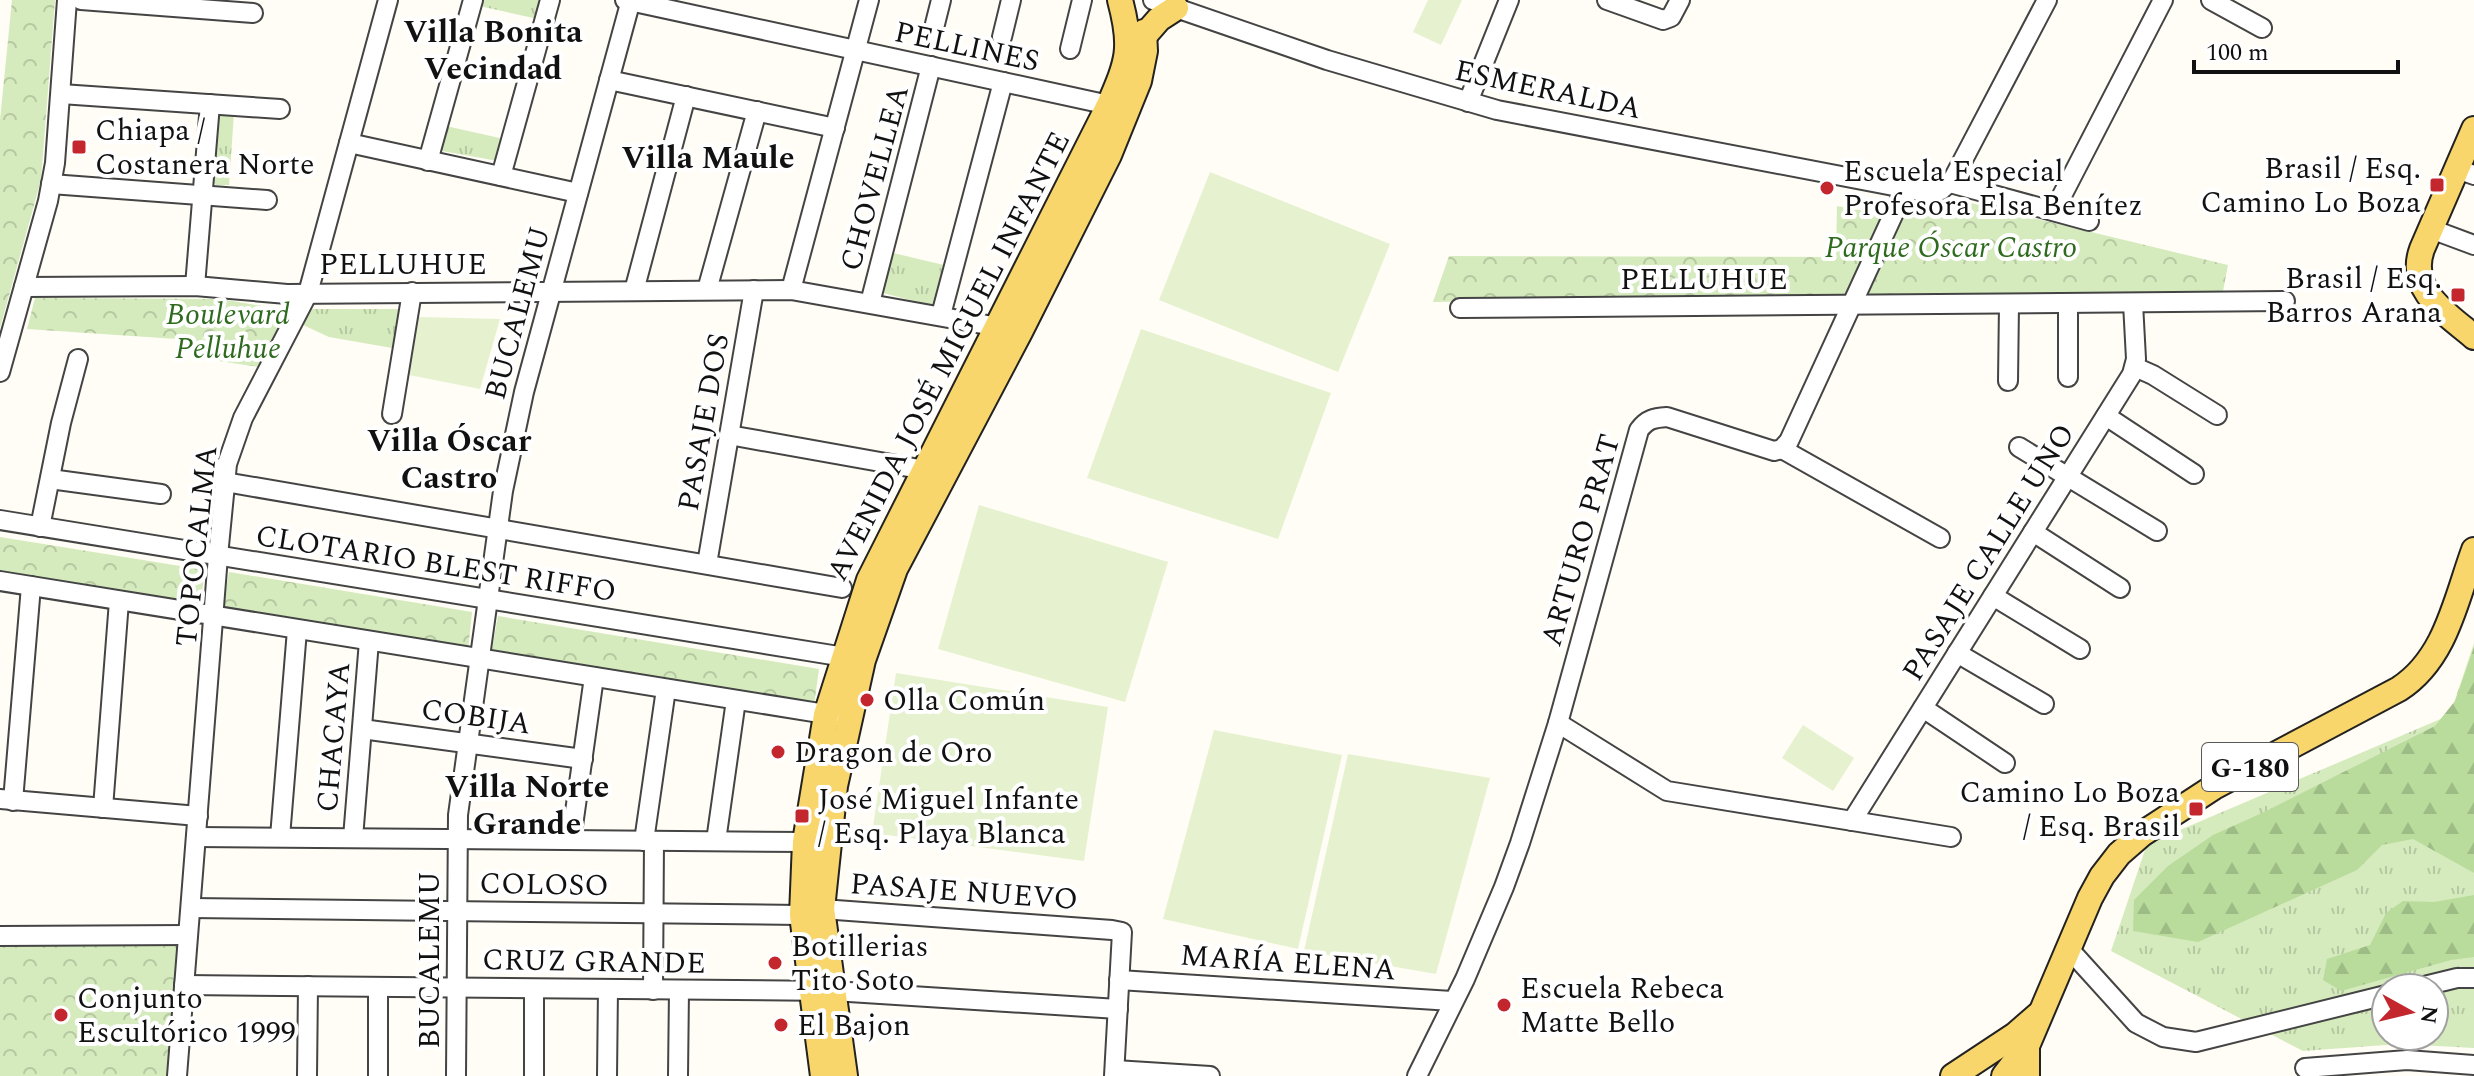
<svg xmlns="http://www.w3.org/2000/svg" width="2474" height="1076" viewBox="0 0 2474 1076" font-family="Spectral,serif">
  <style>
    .grass { fill: url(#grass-tufts); fill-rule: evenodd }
    .forest { fill: url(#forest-firs) }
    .park { fill: url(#park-crowns) }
    .pitch { fill: #e6f2cf }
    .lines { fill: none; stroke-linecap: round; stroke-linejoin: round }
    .minor-casing { stroke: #444; stroke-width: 22 }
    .major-casing { stroke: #222; stroke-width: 28 }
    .minor { stroke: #fff; stroke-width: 18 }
    .major { stroke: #f9d66b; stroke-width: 24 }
    .poi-dot { fill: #c4262e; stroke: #fff; stroke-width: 3 }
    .labels { text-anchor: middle; stroke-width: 8; stroke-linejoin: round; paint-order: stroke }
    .shield { fill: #fff; stroke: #585858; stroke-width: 2 }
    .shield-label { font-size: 28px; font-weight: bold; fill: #111 }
    .street-label { font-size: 30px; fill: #111; stroke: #fff }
    .poi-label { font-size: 30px; fill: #111; stroke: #fff; text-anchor: start }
    .park-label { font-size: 30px; font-style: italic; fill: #2f6b1f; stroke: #fff }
    .neighbourhood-label { font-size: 32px; font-weight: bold; fill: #111; stroke: #fff }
  </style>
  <defs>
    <pattern id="grass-tufts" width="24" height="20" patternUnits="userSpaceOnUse" patternTransform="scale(2)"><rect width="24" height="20" fill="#d5ebbd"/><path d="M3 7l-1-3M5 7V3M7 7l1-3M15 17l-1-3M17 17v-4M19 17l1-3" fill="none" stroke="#b6c8a1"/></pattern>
    <pattern id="forest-firs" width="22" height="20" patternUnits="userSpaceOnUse" patternTransform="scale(2)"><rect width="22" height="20" fill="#b9dc9c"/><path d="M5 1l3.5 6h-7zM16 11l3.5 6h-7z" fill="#9ebc85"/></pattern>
    <pattern id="park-crowns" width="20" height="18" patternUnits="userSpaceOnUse" patternTransform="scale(2)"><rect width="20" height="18" fill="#d5ebbd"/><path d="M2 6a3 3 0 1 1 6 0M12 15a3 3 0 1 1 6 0" fill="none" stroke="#b6c8a1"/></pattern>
  </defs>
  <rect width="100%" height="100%" fill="#fffdf5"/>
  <!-- grass -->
  <g class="grass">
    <path d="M 481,0 L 542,0 L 538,19 L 479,6 Z"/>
    <path d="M 218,112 L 234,113 L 229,185 L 216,185 L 210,180 Z"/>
    <path d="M 446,126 L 504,139 L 498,161 L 442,151 L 438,147 Z"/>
    <path d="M 889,252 L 944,265 L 934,306 L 879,292 Z"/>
    <path d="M 312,309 L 400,309 L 392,348 L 329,337 L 301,324 Z"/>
    <path d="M 2474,643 L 2474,1048 L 2400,1044 L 2303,1051 L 2111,951 L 2147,844 L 2450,715 ZM 2386,988 L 2434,988 L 2434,1036 L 2386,1036 Z"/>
  </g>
  <!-- forest -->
  <g class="forest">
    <path d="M 2474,647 L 2474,873 L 2413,839 L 2382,845 L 2357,870 L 2198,942 L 2133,931 L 2134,900 L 2168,866 L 2213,835 L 2262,813 L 2435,726 L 2455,701 Z"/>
    <path d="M 2474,895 L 2474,957 L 2451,960 L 2341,991 L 2323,980 L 2327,959 L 2370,945 L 2386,913 L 2403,901 L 2434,902 Z"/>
  </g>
  <!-- park -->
  <g class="park">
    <path d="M 12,0 L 55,0 L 41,180 L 0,328 L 0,120 Z"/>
    <path d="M 1950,198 L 2228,265 L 2223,291 L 1433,302 L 1449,256 L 1836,257 L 1837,206 L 1905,218 L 1914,201 L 1930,204 Z"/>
    <path d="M 35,298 L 220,299 L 286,310 L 259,367 L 191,357 L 192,340 L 27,329 Z"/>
    <path d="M 0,537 L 205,570 L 200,607 L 0,574 Z"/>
    <path d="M 229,572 L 472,612 L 468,651 L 222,610 Z"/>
    <path d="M 498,616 L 819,669 L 814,705 L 491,655 Z"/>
    <path d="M 171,942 L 177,947 L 167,1076 L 0,1076 L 0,947 Z"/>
  </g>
  <!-- pitch -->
  <g class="pitch">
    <path d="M 1428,0 L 1462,0 L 1441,45 L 1413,32 Z"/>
    <path d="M 1210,172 L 1390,244 L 1338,372 L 1159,300 Z"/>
    <path d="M 419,317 L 500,319 L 480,389 L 409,375 Z"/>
    <path d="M 1141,329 L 1331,393 L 1278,539 L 1087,478 Z"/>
    <path d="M 202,337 L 235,342 L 232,360 L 199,355 Z"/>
    <path d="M 979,505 L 1168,562 L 1125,702 L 938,649 Z"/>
    <path d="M 896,673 L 1108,707 L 1084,861 L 872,833 Z"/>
    <path d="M 1803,725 L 1854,758 L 1833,791 L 1782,758 Z"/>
    <path d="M 1214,730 L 1342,755 L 1298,949 L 1163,919 Z"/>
    <path d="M 1348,754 L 1490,778 L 1436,974 L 1304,951 Z"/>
  </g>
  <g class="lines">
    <defs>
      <g id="minor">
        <path d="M 81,0 L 253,13"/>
        <path d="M 625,0 L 1109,105"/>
        <path d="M 1153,0 L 1327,60 L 1497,110 L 1930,193 L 1941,190 L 1953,179 L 2047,0"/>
        <path d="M 1607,0 L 1663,20 L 1671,17 L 1680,0"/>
        <path d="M 2211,0 L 2262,28"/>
        <path d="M 935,24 L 941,0"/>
        <path d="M 1002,37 L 1011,0"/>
        <path d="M 1070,49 L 1082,0"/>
        <path d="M 609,80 L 835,128"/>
        <path d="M 61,94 L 280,109"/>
        <path d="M 1468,102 L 1509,0"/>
        <path d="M 349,143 L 578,193"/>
        <path d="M 428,161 L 473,0"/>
        <path d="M 2457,169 L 2474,175"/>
        <path d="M 501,176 L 550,0"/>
        <path d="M 1950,183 L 2089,221"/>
        <path d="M 51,184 L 267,200"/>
        <path d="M 2054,211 L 2163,0"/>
        <path d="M 2431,229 L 2474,245"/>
        <path d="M 195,286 L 210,104"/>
        <path d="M 24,287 L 195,286 L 287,294 L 791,290 L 1010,329"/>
        <path d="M 707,290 L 757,111"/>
        <path d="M 791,290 L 869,0"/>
        <path d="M 634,291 L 686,96"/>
        <path d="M 870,303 L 931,66"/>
        <path d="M 2068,304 L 2068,377"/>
        <path d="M 1460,308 L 2285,301"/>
        <path d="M 941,315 L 1003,82"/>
        <path d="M 2135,367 L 2153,375 L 2217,415"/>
        <path d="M 0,372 L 48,201 L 55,163 L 67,0"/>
        <path d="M 2008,381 L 2009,305"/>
        <path d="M 392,414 L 412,292"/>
        <path d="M 2106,416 L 2194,474"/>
        <path d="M 729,435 L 925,470"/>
        <path d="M 2019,447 L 2157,531"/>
        <path d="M 1782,449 L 1940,538"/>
        <path d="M 50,479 L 161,494"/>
        <path d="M 225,482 L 842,588"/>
        <path d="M 0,520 L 857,659"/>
        <path d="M 40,527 L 61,423 L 78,359"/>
        <path d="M 2033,532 L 2120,588"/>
        <path d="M 707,564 L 754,290"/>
        <path d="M 0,581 L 838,716"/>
        <path d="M 1993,596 L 2080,649"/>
        <path d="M 1957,653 L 2044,704"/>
        <path d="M 1923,708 L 2005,763"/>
        <path d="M 1558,723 L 1667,791 L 1951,837"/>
        <path d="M 362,729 L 583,759"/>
        <path d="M 0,799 L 198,816"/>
        <path d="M 13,801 L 31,586"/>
        <path d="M 103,808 L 119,601"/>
        <path d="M 1852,821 L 2132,374 L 2136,359 L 2133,303"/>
        <path d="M 196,837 L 805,842"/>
        <path d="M 280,837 L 297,630"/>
        <path d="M 353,838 L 369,641"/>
        <path d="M 571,840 L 594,677"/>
        <path d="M 644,841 L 666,689"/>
        <path d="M 716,841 L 736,700"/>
        <path d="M 191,908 L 800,915 L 822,909 L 1112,930 L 1122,932 L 1114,1076"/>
        <path d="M 0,936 L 188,935"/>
        <path d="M 2069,949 L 2136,1023 L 2163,1037 L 2196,1042 L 2386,995"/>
        <path d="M 1119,980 L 1452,1001"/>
        <path d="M 184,985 L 833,991 L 1118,1009"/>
        <path d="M 2416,988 L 2457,978 L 2474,978"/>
        <path d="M 653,990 L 654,841"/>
        <path d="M 2305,1068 L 2407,1060 L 2474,1065"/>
        <path d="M 1115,1070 L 1210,1076"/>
        <path d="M 177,1076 L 218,556 L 227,464 L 243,418 L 308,293 L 388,0"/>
        <path d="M 307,1076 L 308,986"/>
        <path d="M 378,1076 L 378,987"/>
        <path d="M 456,1076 L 458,815 L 503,491 L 524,392 L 631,0"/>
        <path d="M 534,1076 L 534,989"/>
        <path d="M 607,1076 L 608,989"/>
        <path d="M 678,1076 L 679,990"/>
        <path d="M 1417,1076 L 1465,979 L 1504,887 L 1520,843 L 1558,723 L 1639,430 C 1647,419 1654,418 1667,417 L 1774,451 L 1782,449 L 1789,441 L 1905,189"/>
      </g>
      <g id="major">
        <path d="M 1145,35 L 1159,19 L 1176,8"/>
        <path d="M 2474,129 L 2422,249 C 2407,290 2447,314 2474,337"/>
        <path d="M 823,1076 L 802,915 L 805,842 L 826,715 L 869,580 L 1109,105 C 1128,61 1133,48 1120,0"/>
        <path d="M 845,1076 L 822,909 L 835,786 L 863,660 L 895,569 L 1020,332 L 1109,155 L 1139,81 L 1145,51 L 1144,32"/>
        <path d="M 1953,1076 L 2015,1035 L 2038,1015"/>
        <path d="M 2004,1076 L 2027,1046"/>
        <path d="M 2027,1076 L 2027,1046 L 2090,898 L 2102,876 L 2119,854 L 2142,834 L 2214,787 L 2399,689 C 2446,659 2456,599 2474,550"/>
      </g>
    </defs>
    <!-- minor casing -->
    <use href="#minor" class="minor-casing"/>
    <!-- major casing -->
    <use href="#major" class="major-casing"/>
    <!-- minor -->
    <use href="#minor" class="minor"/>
    <!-- major -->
    <use href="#major" class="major"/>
  </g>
  <!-- markers -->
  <g class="poi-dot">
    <rect x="71" y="139" width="16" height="16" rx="4"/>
    <rect x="2429" y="177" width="16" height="16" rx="4"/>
    <circle cx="1827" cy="188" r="8"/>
    <rect x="2450" y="287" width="16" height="16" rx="4"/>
    <circle cx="867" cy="700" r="8"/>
    <circle cx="778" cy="752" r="8"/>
    <rect x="2188" y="801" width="16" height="16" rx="4"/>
    <rect x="794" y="808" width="16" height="16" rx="4"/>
    <circle cx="775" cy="963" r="8"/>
    <circle cx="1504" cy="1005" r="8"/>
    <circle cx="61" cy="1015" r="8"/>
    <circle cx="781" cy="1025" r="8"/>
  </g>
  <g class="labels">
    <!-- shield labels -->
    <rect class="shield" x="2202" y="743" width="96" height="48" rx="6"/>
    <g class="shield-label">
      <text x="2250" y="777">G-180</text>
    </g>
    <!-- street labels -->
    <g class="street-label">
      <text transform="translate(967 46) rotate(12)" y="10">PELLINES</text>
      <text transform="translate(1548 89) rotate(12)" y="10">ESMERALDA</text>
      <text transform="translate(874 178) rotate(-75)" y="10">CHOVELLEA</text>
      <text x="403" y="274">PELLUHUE</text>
      <text x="1704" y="289">PELLUHUE</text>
      <text transform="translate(517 313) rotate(-75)" y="10">BUCALEMU</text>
      <text transform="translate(948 356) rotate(-63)" y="10">AVENIDA JOSÉ MIGUEL INFANTE</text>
      <text transform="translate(703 422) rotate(-80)" y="10">PASAJE DOS</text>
      <text transform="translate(1580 540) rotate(-74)" y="10">ARTURO PRAT</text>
      <text transform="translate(196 546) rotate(-84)" y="10">TOPOCALMA</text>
      <text transform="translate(1988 552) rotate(-58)" y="10">PASAJE CALLE UNO</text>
      <text transform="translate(436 563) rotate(9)" y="10">CLOTARIO BLEST RIFFO</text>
      <text transform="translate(476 716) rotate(8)" y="10">COBIJA</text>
      <text transform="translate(333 737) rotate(-85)" y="10">CHACAYA</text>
      <text transform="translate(544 884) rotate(1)" y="10">COLOSO</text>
      <text transform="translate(964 891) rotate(4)" y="10">PASAJE NUEVO</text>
      <text transform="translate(429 960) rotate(-90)" y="10">BUCALEMU</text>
      <text transform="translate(594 961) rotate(1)" y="10">CRUZ GRANDE</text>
      <text transform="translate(1288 962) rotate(4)" y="10">MARÍA ELENA</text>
    </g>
    <!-- poi labels -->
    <g class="poi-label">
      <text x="95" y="140">Chiapa /<tspan x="95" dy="34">Costanera Norte</tspan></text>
      <text x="2421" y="178" text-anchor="end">Brasil / Esq.<tspan x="2421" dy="34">Camino Lo Boza</tspan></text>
      <text x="1843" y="181">Escuela Especial<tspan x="1843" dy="34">Profesora Elsa Benítez</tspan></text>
      <text x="2442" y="288" text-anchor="end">Brasil / Esq.<tspan x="2442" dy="34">Barros Arana</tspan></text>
      <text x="883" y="710">Olla Común</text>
      <text x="794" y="762">Dragon de Oro</text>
      <text x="2180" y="802" text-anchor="end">Camino Lo Boza<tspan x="2180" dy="34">/ Esq. Brasil</tspan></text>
      <text x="818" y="809">José Miguel Infante<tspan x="818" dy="34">/ Esq. Playa Blanca</tspan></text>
      <text x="791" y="956">Botillerias<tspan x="791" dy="34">Tito Soto</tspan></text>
      <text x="1520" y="998">Escuela Rebeca<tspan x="1520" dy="34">Matte Bello</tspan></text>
      <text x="77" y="1008">Conjunto<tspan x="77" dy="34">Escultórico 1999</tspan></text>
      <text x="797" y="1035">El Bajon</text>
    </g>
    <!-- park labels -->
    <g class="park-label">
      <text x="1951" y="257">Parque Óscar Castro</text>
      <text x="228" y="324">Boulevard<tspan x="228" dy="34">Pelluhue</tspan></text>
    </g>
    <!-- neighbourhood labels -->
    <g class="neighbourhood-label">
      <text x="493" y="42">Villa Bonita<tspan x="493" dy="37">Vecindad</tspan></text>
      <text x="708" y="168">Villa Maule</text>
      <text x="449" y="451">Villa Óscar<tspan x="449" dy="37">Castro</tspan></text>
      <text x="527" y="797">Villa Norte<tspan x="527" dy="37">Grande</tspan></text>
    </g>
  </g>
  <!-- north arrow -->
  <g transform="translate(2410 1012) rotate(98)"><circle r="38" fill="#ffffff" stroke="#a0a0a0" stroke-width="2"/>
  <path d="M0-6L14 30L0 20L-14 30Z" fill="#c4262e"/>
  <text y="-12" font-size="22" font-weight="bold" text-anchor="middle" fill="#111111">N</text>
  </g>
  <!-- scale -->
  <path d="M2194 60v12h204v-12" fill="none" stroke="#111111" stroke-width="4"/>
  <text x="2206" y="60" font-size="24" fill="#111111" stroke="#ffffff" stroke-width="6" paint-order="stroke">100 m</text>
</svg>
